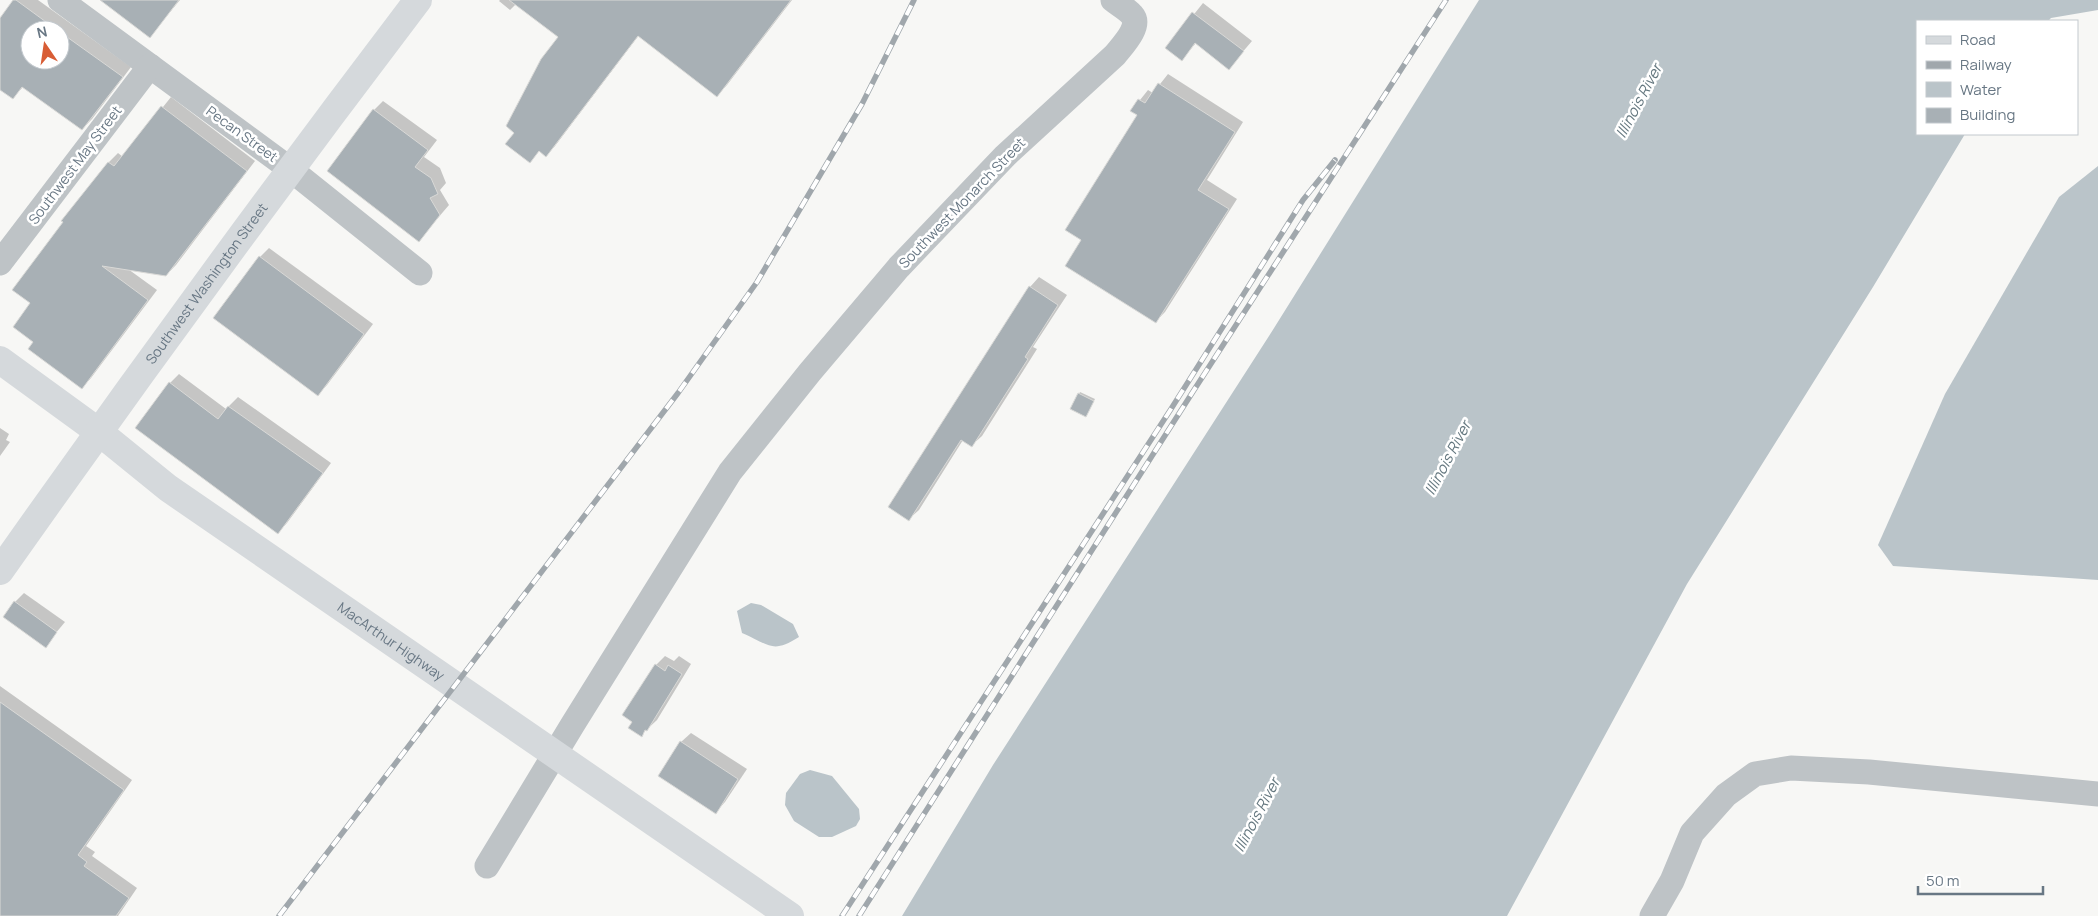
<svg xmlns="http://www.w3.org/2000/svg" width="2098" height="916" viewBox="0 0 2098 916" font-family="Manrope,sans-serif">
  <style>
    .water { fill: #bac4c9 }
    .shadow { fill: #0003; fill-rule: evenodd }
    .building { fill: #a8b0b5; stroke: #d9d9d7 }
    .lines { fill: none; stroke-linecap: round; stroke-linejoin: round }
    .minor { stroke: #bec3c6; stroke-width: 25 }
    .major { stroke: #d5d9dc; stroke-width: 28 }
    .rail-casing { stroke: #a0a7ac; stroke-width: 5.5 }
    .rail { stroke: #fff; stroke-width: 4; stroke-dasharray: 11; stroke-linecap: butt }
    .labels { text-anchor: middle; stroke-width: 5; stroke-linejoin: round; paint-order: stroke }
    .street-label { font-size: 14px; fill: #687784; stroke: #fff }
    .water-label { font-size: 15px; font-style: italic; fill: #64777f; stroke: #fff }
  </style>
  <rect width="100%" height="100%" fill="#f7f7f5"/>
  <!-- water -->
  <g class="water">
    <path d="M 1479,0 L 2098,0 L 2098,10 L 2051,18 L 2048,21 L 1917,21 L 1917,134 L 1965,134 L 1873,287 L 1687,584 L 1507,916 L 902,916 L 993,765 L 1269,336 Z"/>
    <path d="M 2098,166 L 2098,580 L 1893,566 L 1878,545 L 1945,394 L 2059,197 Z"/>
    <path d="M 751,603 L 761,605 L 793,624 L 799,637 C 772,654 770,645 742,633 L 737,611 Z"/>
    <path d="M 810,770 L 832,776 L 859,809 L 860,819 L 856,826 L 832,837 L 819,837 L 794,821 L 785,805 L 786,793 L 800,774 Z"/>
  </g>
  <!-- shadow -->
  <g class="shadow">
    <path d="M 15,0 L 38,0 L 131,67 L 92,119 L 82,129 L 23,87 L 13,97 L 0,88 L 0,20 ZM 30,30 L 60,30 L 60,60 L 30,60 Z"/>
    <path d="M 103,0 L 180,0 L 150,36 Z"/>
    <path d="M 500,0 L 792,0 L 727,85 L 717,95 L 639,35 L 555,146 L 546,155 L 540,150 L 530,161 L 516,132 L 560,37 L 516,4 L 510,10 L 499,1 Z"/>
    <path d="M 1203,3 L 1252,41 L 1229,68 L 1196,43 L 1182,59 L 1167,48 Z"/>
    <path d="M 1168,74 L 1243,122 L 1207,180 L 1237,199 L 1165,312 L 1155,322 L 1083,240 L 1139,115 L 1132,110 L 1148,90 L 1153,93 Z"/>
    <path d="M 171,97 L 255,161 L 176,265 L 166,275 L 128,269 L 157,290 L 91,378 L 82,387 L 35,342 L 32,303 L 65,222 L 63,220 L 109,162 L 118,153 L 123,157 Z"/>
    <path d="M 383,101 L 437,140 L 424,157 L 440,168 L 446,183 L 440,190 L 449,205 L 419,240 L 374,110 Z"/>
    <path d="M 269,248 L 373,324 L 327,385 L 318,394 L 260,257 Z"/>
    <path d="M 1039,277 L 1067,295 L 1033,347 L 1037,349 L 982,436 L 972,445 L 963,440 L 919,510 L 909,519 L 1030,287 Z"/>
    <path d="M 179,374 L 226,409 L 238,397 L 331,463 L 287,523 L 278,532 L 170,383 Z"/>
    <path d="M 1080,392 L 1095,399 L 1086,416 L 1079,394 Z"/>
    <path d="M 0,428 L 9,434 L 6,440 L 10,442 L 0,456 Z"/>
    <path d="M 24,593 L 65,622 L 45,646 L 15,602 Z"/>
    <path d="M 665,656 L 674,661 L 679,656 L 691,664 L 657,720 L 641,735 L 656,665 Z"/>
    <path d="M 0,686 L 132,780 L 86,846 L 95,852 L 92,856 L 137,888 L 118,916 L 0,916 Z"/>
    <path d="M 691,733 L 747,769 L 725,802 L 716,812 L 681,742 Z"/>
  </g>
  <!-- building -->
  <g class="building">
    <path d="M 13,0 L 16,0 L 57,30 L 30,30 L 30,60 L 60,60 L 60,32 L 123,77 L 82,130 L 22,87 L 13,99 L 0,90 L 0,18 Z"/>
    <path d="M 100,0 L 179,0 L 150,38 Z"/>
    <path d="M 509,0 L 791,0 L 717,97 L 638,36 L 546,157 L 539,151 L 530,163 L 505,144 L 514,133 L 506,126 L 541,59 L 558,37 Z"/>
    <path d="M 1192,12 L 1244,51 L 1229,70 L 1195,43 L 1182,61 L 1165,48 Z"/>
    <path d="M 1158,83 L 1235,132 L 1198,190 L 1229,209 L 1156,323 L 1065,266 L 1081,240 L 1065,230 L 1137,115 L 1130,111 L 1138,99 L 1145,103 Z"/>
    <path d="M 161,106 L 247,171 L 166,276 L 102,266 L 148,300 L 82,389 L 28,349 L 33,342 L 13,327 L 30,303 L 12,290 L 63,222 L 61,221 L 108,162 L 114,166 Z"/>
    <path d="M 373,109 L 428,150 L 415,167 L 431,178 L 438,194 L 430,198 L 440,215 L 419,242 L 327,171 Z"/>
    <path d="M 259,256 L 364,334 L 318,396 L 213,318 Z"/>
    <path d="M 1029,286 L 1058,305 L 1025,357 L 1028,359 L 972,447 L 961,440 L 909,521 L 888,507 Z"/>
    <path d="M 169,382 L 218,419 L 228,406 L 323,473 L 278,534 L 135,428 Z"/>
    <path d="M 1078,393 L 1094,401 L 1086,417 L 1070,409 Z"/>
    <path d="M 14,601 L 57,632 L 46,648 L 3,617 Z"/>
    <path d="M 655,664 L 665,671 L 668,665 L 682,674 L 647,731 L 645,730 L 642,737 L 628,728 L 632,722 L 622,715 Z"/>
    <path d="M 0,702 L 124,790 L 78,855 L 87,862 L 84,866 L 129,898 L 116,916 L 0,916 Z"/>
    <path d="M 680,741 L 738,779 L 716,814 L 658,776 Z"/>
  </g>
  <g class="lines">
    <!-- minor -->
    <g class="minor">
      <path d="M 60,0 L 290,169 L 420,273"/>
      <path d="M 0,263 L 150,66"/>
      <path d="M 487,866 L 573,724 L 730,472 L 810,372 L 899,267 L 1005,156 L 1115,55 C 1122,46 1142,26 1132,15 C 1127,9 1119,5 1113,0"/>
      <path d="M 1652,916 L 1672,881 L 1692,833 L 1726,795 L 1755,774 L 1791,768 L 1869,772 L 2098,794"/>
    </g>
    <!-- major -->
    <g class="major">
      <path id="s1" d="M 0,360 L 99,432 L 168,488 L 790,916"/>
      <path id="s2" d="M 0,571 C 136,378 275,188 418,0"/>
    </g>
    <defs>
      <g id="rail">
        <path d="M 279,916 L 678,393 L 757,282 L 862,104 L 914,0"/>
        <path d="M 842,916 L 1171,409 L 1303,200 L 1335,160"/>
        <path d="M 859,916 L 1194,390 L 1446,0"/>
      </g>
    </defs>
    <!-- rail casing -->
    <use href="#rail" class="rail-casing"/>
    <!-- rail -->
    <use href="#rail" class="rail"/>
  </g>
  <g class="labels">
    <!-- street labels -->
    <g class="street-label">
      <text transform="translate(242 134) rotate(36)" y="5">Pecan Street</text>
      <text transform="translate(75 165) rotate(-53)" y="5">Southwest May Street</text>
      <text transform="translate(962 203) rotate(-46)" y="5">Southwest Monarch Street</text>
      <text dy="5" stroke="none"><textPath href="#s2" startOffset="354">Southwest Washington Street</textPath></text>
      <text dy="5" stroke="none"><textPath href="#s1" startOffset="482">MacArthur Highway</textPath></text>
    </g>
    <!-- water labels -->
    <g class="water-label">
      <text transform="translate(1639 101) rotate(-62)" y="5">Illinois River</text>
      <text transform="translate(1448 458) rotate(-62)" y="5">Illinois River</text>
      <text transform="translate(1257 815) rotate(-62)" y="5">Illinois River</text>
    </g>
  </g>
  <!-- legend -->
  <rect x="1916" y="20" width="162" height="115" fill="#ffffff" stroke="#c3c9ce"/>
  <rect x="1926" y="36" width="25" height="8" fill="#d5d9dc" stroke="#c3c9ce"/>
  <text x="1960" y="45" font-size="15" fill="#687784">Road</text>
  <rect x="1926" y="61" width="25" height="8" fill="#a0a7ac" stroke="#c3c9ce"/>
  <text x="1960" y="70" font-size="15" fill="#687784">Railway</text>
  <rect x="1926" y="82" width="25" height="15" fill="#bac4c9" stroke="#c3c9ce"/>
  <text x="1960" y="95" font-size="15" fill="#687784">Water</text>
  <rect x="1926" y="108" width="25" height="15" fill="#a8b0b5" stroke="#c3c9ce"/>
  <text x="1960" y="120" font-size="15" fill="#687784">Building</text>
  <!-- north arrow -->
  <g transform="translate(45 45) rotate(347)"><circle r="24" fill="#ffffff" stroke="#c3c9ce"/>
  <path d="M0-4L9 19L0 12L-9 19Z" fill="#d85d35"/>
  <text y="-8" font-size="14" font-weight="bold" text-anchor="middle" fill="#687784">N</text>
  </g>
  <!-- scale -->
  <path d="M1918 886v8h125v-8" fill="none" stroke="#687784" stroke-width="2.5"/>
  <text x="1926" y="886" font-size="15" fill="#687784" stroke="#ffffff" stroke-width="4" paint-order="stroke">50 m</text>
</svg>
